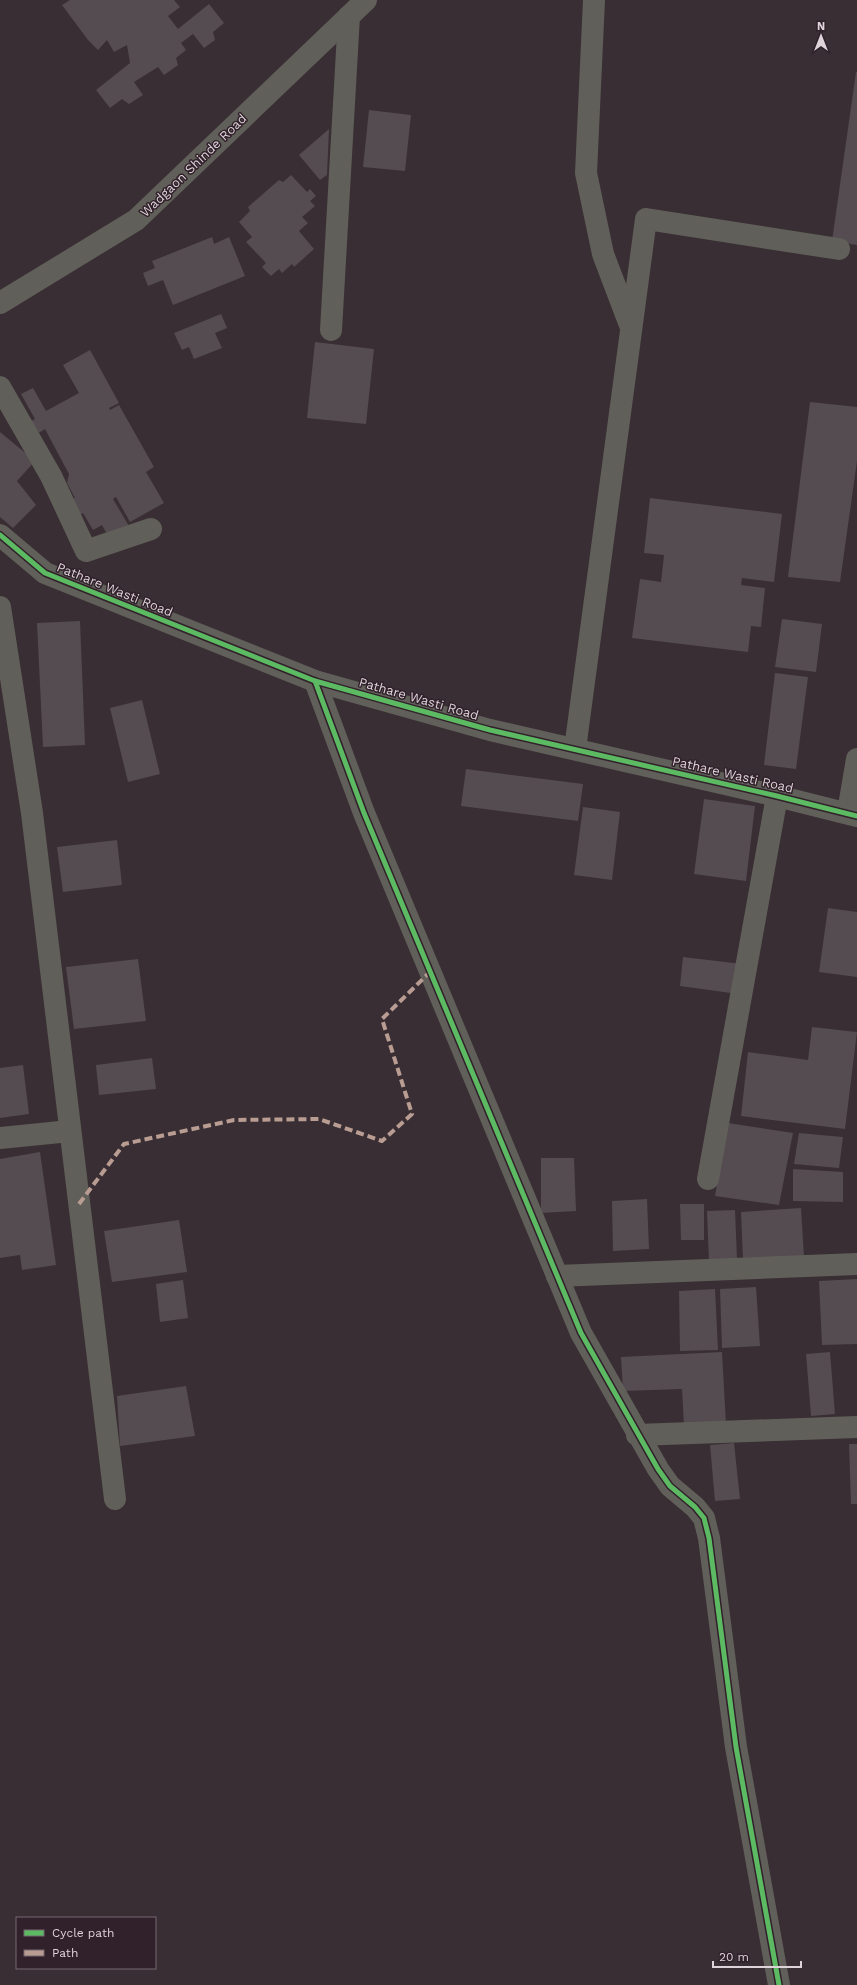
<svg xmlns="http://www.w3.org/2000/svg" width="857" height="1985" viewBox="0 0 857 1985" font-family="'Work Sans',sans-serif">
  <style>
    .building { fill: #544c50 }
    .lines { fill: none; stroke-linecap: round; stroke-linejoin: round }
    .minor { stroke: #605f59; stroke-width: 22 }
    .quiet { stroke: #b99d93; stroke-width: 4; stroke-dasharray: 8 4; stroke-linecap: butt }
    .cycleway-casing { stroke: #31212a; stroke-width: 8 }
    .cycleway { stroke: #5cba63; stroke-width: 5 }
    .labels { text-anchor: middle; stroke-width: 3; stroke-linejoin: round; paint-order: stroke }
    .street-label { font-size: 13px; fill: #ded3d9; stroke: #31212a }
  </style>
  <rect width="100%" height="100%" fill="#382e33"/>
  <!-- building -->
  <g class="building">
    <path d="M 70,0 L 174,0 L 180,7 L 168,16 L 178,29 L 209,4 L 224,23 L 213,32 L 215,40 L 204,48 L 193,34 L 181,43 L 186,50 L 176,58 L 178,65 L 164,75 L 158,67 L 134,82 L 143,95 L 129,104 L 122,99 L 110,108 L 96,90 L 130,63 L 127,45 L 114,52 L 107,40 L 98,50 L 88,40 L 62,5 Z"/>
    <path d="M 856,72 L 857,72 L 857,245 L 832,241 Z"/>
    <path d="M 369,110 L 411,115 L 405,171 L 363,167 Z"/>
    <path d="M 329,129 L 327,175 L 320,180 L 299,155 Z"/>
    <path d="M 291,175 L 307,192 L 310,189 L 316,196 L 310,201 L 315,206 L 302,217 L 308,223 L 299,231 L 314,249 L 294,267 L 292,264 L 282,273 L 279,269 L 271,276 L 262,267 L 266,263 L 246,242 L 252,237 L 239,222 L 250,211 L 248,207 L 279,180 L 283,182 Z"/>
    <path d="M 212,237 L 214,244 L 229,237 L 245,276 L 173,305 L 163,280 L 148,286 L 143,273 L 155,268 L 152,261 Z"/>
    <path d="M 221,314 L 227,328 L 215,333 L 222,348 L 194,359 L 189,347 L 182,350 L 174,333 Z"/>
    <path d="M 315,342 L 374,349 L 366,424 L 307,418 Z"/>
    <path d="M 90,350 L 119,403 L 109,408 L 110,410 L 119,405 L 154,467 L 146,472 L 164,503 L 130,522 L 116,497 L 113,499 L 129,526 L 109,538 L 102,525 L 93,530 L 83,513 L 77,517 L 69,501 L 75,498 L 67,483 L 69,474 L 45,429 L 37,434 L 31,421 L 35,419 L 21,394 L 33,388 L 46,411 L 79,393 L 63,365 Z"/>
    <path d="M 810,402 L 857,407 L 857,461 L 840,582 L 788,577 Z"/>
    <path d="M 0,432 L 35,461 L 17,481 L 36,505 L 13,528 L 0,517 Z"/>
    <path d="M 650,498 L 782,514 L 774,582 L 742,578 L 741,585 L 765,588 L 761,627 L 751,626 L 748,652 L 632,638 L 640,579 L 661,582 L 664,555 L 644,553 Z"/>
    <path d="M 782,619 L 822,624 L 816,672 L 775,667 Z"/>
    <path d="M 80,621 L 85,745 L 43,747 L 37,623 Z"/>
    <path d="M 775,673 L 808,677 L 796,769 L 764,765 Z"/>
    <path d="M 142,700 L 160,774 L 128,782 L 110,708 Z"/>
    <path d="M 466,769 L 583,784 L 578,821 L 461,806 Z"/>
    <path d="M 704,799 L 755,806 L 746,881 L 694,874 Z"/>
    <path d="M 583,807 L 620,812 L 612,880 L 574,875 Z"/>
    <path d="M 117,840 L 122,885 L 63,892 L 57,847 Z"/>
    <path d="M 828,908 L 857,912 L 857,977 L 819,972 Z"/>
    <path d="M 683,957 L 742,964 L 738,994 L 680,986 Z"/>
    <path d="M 138,959 L 146,1021 L 74,1029 L 66,967 Z"/>
    <path d="M 812,1027 L 857,1032 L 845,1129 L 741,1116 L 748,1052 L 808,1060 Z"/>
    <path d="M 152,1058 L 156,1089 L 99,1095 L 96,1065 Z"/>
    <path d="M 23,1065 L 29,1114 L 0,1118 L 0,1068 Z"/>
    <path d="M 728,1123 L 793,1133 L 779,1205 L 715,1196 Z"/>
    <path d="M 799,1133 L 843,1137 L 839,1168 L 794,1164 Z"/>
    <path d="M 40,1152 L 56,1265 L 22,1270 L 20,1255 L 0,1258 L 0,1159 Z"/>
    <path d="M 541,1158 L 574,1158 L 576,1211 L 541,1213 Z"/>
    <path d="M 793,1169 L 843,1172 L 843,1202 L 793,1201 Z"/>
    <path d="M 647,1199 L 649,1249 L 613,1251 L 612,1201 Z"/>
    <path d="M 680,1204 L 704,1204 L 704,1240 L 681,1240 Z"/>
    <path d="M 801,1208 L 804,1257 L 743,1260 L 741,1212 Z"/>
    <path d="M 735,1210 L 737,1259 L 709,1261 L 707,1211 Z"/>
    <path d="M 179,1220 L 187,1272 L 112,1282 L 104,1231 Z"/>
    <path d="M 857,1279 L 857,1344 L 822,1345 L 819,1281 Z"/>
    <path d="M 183,1280 L 188,1318 L 160,1322 L 156,1284 Z"/>
    <path d="M 756,1287 L 760,1346 L 722,1348 L 720,1289 Z"/>
    <path d="M 715,1289 L 718,1350 L 680,1351 L 679,1291 Z"/>
    <path d="M 722,1352 L 726,1424 L 684,1426 L 682,1389 L 623,1391 L 621,1357 Z"/>
    <path d="M 830,1352 L 835,1414 L 811,1416 L 806,1354 Z"/>
    <path d="M 186,1386 L 195,1436 L 120,1446 L 117,1396 Z"/>
    <path d="M 734,1443 L 740,1499 L 715,1501 L 710,1445 Z"/>
    <path d="M 849,1444 L 857,1444 L 857,1504 L 851,1504 Z"/>
  </g>
  <g class="lines">
    <!-- minor -->
    <g class="minor">
      <path d="M 594,0 L 586,173 L 603,254 L 630,325"/>
      <path d="M 0,303 L 136,220 L 366,0"/>
      <path d="M 331,330 L 349,16"/>
      <path d="M 0,387 L 51,476 L 86,551 L 151,529"/>
      <path d="M 0,535 L 45,573 L 315,681 L 490,730 L 777,796 L 857,816"/>
      <path d="M 0,607 L 32,813 L 115,1499"/>
      <path d="M 315,681 L 364,813 L 581,1333 L 658,1469 L 670,1486 L 695,1507 L 704,1518 L 709,1538 L 736,1747 L 779,1985"/>
      <path d="M 575,749 L 646,219 L 839,249"/>
      <path d="M 848,812 L 857,759"/>
      <path d="M 0,1138 L 70,1131"/>
      <path d="M 708,1179 L 777,796"/>
      <path d="M 557,1276 L 857,1264"/>
      <path d="M 637,1435 L 857,1427"/>
    </g>
    <!-- quiet -->
    <path class="quiet" d="M 79,1204 L 124,1144 L 234,1120 L 319,1119 L 382,1141 L 412,1114 L 382,1019 L 430,972"/>
    <defs>
      <g id="cycleway">
        <path d="M 0,535 L 45,573 L 315,681 L 490,730 L 777,796 L 857,816"/>
        <path d="M 315,681 L 364,813 L 581,1333 L 658,1469 L 670,1486 L 695,1507 L 704,1518 L 709,1538 L 736,1747 L 779,1985"/>
      </g>
    </defs>
    <!-- cycleway casing -->
    <use href="#cycleway" class="cycleway-casing"/>
    <!-- cycleway -->
    <use href="#cycleway" class="cycleway"/>
  </g>
  <g class="labels">
    <!-- street labels -->
    <g class="street-label">
      <text transform="translate(193 165) rotate(-44)" y="5">Wadgaon Shinde Road</text>
      <text transform="translate(115 589) rotate(22)" y="5">Pathare Wasti Road</text>
      <text transform="translate(419 698) rotate(16)" y="5">Pathare Wasti Road</text>
      <text transform="translate(733 774) rotate(13)" y="5">Pathare Wasti Road</text>
    </g>
  </g>
  <!-- legend -->
  <rect x="16" y="1917" width="140" height="52" fill="#31212a" stroke="#766870"/>
  <rect x="24" y="1930" width="20" height="6" fill="#5cba63" stroke="#766870"/>
  <text x="52" y="1937" font-size="12" fill="#ded3d9">Cycle path</text>
  <rect x="24" y="1950" width="20" height="6" fill="#b99d93" stroke="#766870"/>
  <text x="52" y="1957" font-size="12" fill="#ded3d9">Path</text>
  <!-- north arrow -->
  <g transform="translate(821 36)" stroke="#31212a" stroke-width="3" paint-order="stroke">
  <path d="M0-3L7 15L0 10L-7 15Z" fill="#ded3d9"/>
  <text y="-6" font-size="11" font-weight="bold" text-anchor="middle" fill="#ded3d9">N</text>
  </g>
  <!-- scale -->
  <path d="M713 1961v6h88v-6" fill="none" stroke="#ded3d9" stroke-width="2"/>
  <text x="719" y="1961" font-size="12" fill="#ded3d9" stroke="#31212a" stroke-width="3" paint-order="stroke">20 m</text>
</svg>
